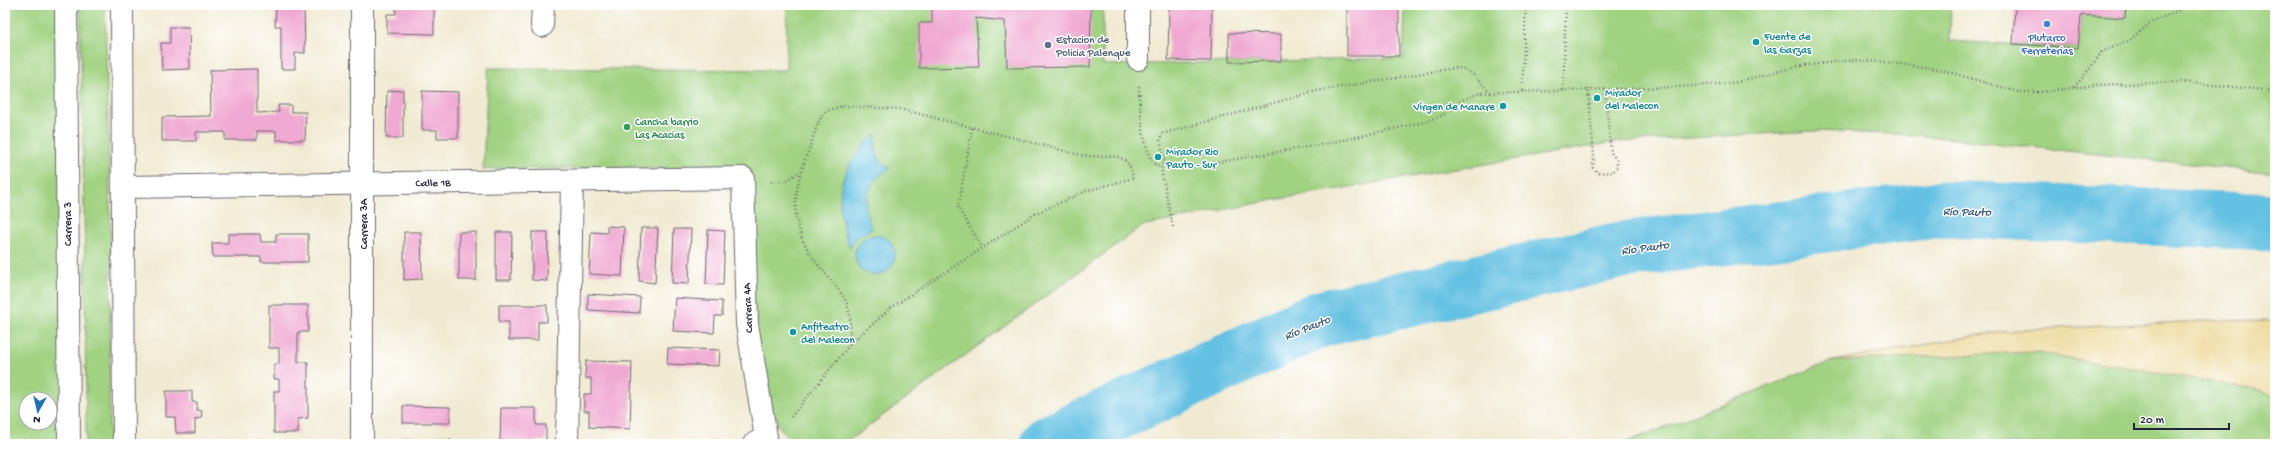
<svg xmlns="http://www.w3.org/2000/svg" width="2280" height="449" viewBox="0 0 2280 449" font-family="'Gochi Hand',sans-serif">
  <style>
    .green { fill: #a0d281; stroke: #617a5e; fill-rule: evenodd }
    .sand { fill: #eeda9e; stroke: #887e6c }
    .water { fill: #65c1e3; stroke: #44728f }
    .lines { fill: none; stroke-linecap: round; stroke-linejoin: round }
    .river { stroke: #65c1e3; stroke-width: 57 }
    .building { fill: #f0a9d2 }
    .minor-casing { stroke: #6a6870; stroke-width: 24 }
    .path { stroke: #6a6870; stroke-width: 2.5; stroke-dasharray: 1 3; stroke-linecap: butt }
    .minor { stroke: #fff; stroke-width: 22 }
    .shop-dot { fill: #3f7fe0; stroke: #fff; stroke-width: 1.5 }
    .culture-dot { fill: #0f9aa8; stroke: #fff; stroke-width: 1.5 }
    .service-dot { fill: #5c6f8a; stroke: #fff; stroke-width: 1.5 }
    .leisure-dot { fill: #2e9e5b; stroke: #fff; stroke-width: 1.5 }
    .labels { text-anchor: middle; stroke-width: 3; stroke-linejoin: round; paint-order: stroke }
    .culture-label { font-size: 11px; fill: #0d838f; stroke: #fff; text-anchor: start }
    .shop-label { font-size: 11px; fill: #366cbe; stroke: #fff }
    .service-label { font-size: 11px; fill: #4e5e75; stroke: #fff; text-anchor: start }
    .leisure-label { font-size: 11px; fill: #27864d; stroke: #fff; text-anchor: start }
    .street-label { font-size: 11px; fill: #22223b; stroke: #fff }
    .water-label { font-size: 12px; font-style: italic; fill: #395a76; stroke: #fff }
  </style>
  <rect width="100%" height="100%" fill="#fff"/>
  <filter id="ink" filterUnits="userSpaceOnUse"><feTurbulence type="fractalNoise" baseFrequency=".025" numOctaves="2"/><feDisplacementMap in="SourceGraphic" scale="8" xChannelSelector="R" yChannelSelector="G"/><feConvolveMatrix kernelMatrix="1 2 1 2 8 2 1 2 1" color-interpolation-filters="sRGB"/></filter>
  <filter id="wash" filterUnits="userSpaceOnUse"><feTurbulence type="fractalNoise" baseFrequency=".012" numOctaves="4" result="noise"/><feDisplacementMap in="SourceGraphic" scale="16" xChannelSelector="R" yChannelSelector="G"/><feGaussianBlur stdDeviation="0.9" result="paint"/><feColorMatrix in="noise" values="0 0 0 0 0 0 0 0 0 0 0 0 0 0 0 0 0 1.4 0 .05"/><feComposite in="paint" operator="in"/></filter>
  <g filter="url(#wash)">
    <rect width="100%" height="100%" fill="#f1ead2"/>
    <!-- green -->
    <g class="green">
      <path d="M 5,5 L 62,5 L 64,444 L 5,444 ZM 26,399 L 50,399 L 50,423 L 26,423 Z"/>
      <path d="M 80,5 L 105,5 L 111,243 L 109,444 L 86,444 L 85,259 Z"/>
      <path d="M 787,5 L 1103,5 L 1103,65 L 1403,58 L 1405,5 L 1951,5 L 1950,41 L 2078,48 L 2081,15 L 2125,18 L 2126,5 L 2275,5 L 2275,173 L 1917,135 L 1814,131 L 1617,142 L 1279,199 L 1142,226 L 844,444 L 795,444 L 772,419 L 752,316 L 750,168 L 483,169 L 488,68 L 786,70 Z"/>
      <path d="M 2034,352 L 2261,390 L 2275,397 L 2275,444 L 1622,444 L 1832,361 Z"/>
    </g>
    <!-- sand -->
    <path class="sand" d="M 2275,320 L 2275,397 L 2261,390 L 2034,352 L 1832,361 L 2002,331 L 2202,321 Z"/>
    <!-- water -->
    <g class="water">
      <path d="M 876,134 C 874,148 876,161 890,168 C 866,182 860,205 872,229 L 856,237 L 850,248 C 832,200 837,168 876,134 Z"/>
      <circle cx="875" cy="255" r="20"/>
    </g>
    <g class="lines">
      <!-- river -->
      <path class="river" d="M 1048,444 L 1320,319 L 1621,250 L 1943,209 L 2275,222"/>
    </g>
    <g id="blocks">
      <!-- building -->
      <g class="building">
        <path d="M 268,5 L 304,5 L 305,53 L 295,53 L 295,69 L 281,69 L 281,26 L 275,26 L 276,8 L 268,7 Z"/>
        <path d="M 396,5 L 434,5 L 434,34 L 387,33 L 387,14 L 396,14 Z"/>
        <path d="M 932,5 L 1091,5 L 1090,67 L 1007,68 L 1005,21 L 976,18 L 979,67 L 919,68 L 919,23 L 932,23 Z"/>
        <path d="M 1169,5 L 1212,5 L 1211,61 L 1168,60 Z"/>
        <rect x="1347" y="5" width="52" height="51"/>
        <path d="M 2015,5 L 2126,5 L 2125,18 L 2081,15 L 2078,48 L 2013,44 Z"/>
        <path d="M 170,27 L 189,27 L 190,69 L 162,70 L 161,43 L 170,43 Z"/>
        <path d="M 1229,33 L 1281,34 L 1281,61 L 1229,62 Z"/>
        <path d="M 257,69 L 257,113 L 279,112 L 278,105 L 291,105 L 291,112 L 306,112 L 305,140 L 276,140 L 276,131 L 257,131 L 257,140 L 225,140 L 225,132 L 196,132 L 196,141 L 162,141 L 162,117 L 211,116 L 210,70 Z"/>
        <path d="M 403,90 L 403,138 L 386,138 L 387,91 Z"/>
        <path d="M 422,91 L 458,92 L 458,138 L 437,138 L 437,130 L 422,130 Z"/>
        <path d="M 607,226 L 624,227 L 622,276 L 589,274 L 591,232 L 607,233 Z"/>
        <path d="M 641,228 L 658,228 L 655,283 L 639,281 Z"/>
        <path d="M 674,229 L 691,229 L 689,284 L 672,283 Z"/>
        <path d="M 708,230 L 725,231 L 723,285 L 706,284 Z"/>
        <path d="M 404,232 L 421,232 L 422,279 L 404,280 Z"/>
        <rect x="459" y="232" width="17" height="48"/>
        <path d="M 496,232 L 512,232 L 511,280 L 496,280 Z"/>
        <path d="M 532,232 L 548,232 L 547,281 L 532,280 Z"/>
        <path d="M 228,234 L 260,234 L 261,242 L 276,242 L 276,234 L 308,234 L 308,262 L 261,262 L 261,257 L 213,257 L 212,243 L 228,243 Z"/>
        <path d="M 588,294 L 640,297 L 639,313 L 588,310 Z"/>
        <path d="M 675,298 L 722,301 L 722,316 L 715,316 L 714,333 L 673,331 Z"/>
        <path d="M 269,305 L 308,305 L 308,332 L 298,332 L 298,362 L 308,362 L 308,418 L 298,419 L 298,433 L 274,433 L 274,391 L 279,391 L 279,379 L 274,379 L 274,364 L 279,364 L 279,348 L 269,348 Z"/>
        <path d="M 499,305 L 547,305 L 547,322 L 538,322 L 538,340 L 509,340 L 509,322 L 499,322 Z"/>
        <path d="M 668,348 L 720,350 L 719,366 L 667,364 Z"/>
        <path d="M 586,361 L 632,362 L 630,429 L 589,427 L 589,411 L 584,411 L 584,394 L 591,394 L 591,378 L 585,378 Z"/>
        <path d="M 166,391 L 192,391 L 192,402 L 197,402 L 197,410 L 202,411 L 201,418 L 195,419 L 195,433 L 176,433 L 175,417 L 166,417 Z"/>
        <path d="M 403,406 L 450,407 L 450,423 L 403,423 Z"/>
        <path d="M 501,408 L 536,408 L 536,425 L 546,425 L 546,441 L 500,441 Z"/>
        <path d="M 403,440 L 451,440 L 450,444 L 403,444 Z"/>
      </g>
    </g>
  </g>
  <g filter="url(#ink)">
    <use href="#blocks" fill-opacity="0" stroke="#6a6870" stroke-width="1"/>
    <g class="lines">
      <defs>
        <g id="minor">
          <path d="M 66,5 L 69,444"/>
          <path d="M 122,5 L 124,444"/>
          <path d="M 362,5 L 362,444"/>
          <path d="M 542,26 L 543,5"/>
          <path d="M 1138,59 L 1138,5"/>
          <path d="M 123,187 L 743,178 L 747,324 L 766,437 L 754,444"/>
          <path d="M 567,444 L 572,181"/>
        </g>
      </defs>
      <!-- minor casing -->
      <use href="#minor" class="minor-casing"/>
      <!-- path -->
      <g class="path">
        <path d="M 1139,86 C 1139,102 1143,164 1160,167"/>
        <path d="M 2074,87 L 2088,71 L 2102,52 L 2130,40 L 2152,22 L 2184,8 L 2199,6 L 2275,7"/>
        <path d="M 1563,90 L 1566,5"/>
        <path d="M 1588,90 L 1605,89"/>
        <path d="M 1522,91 L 1526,5"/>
        <path d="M 972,128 L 958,208 L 982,247"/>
        <path d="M 1178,169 L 1325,144 L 1424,122 L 1443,115 L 1462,100 L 1480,93 L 1588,90 L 1594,155 L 1593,168 L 1598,173 L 1613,172 L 1617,167 L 1617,160 L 1611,153 L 1605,89 L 1679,87 L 1732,83 L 1799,66 L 1855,60 L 1886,62 L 1938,69 L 2018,92 L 2041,92 L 2096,85 L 2181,82 L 2275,91"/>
        <path d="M 771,182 L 788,180 L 799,172"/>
        <path d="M 1173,227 L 1161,169 L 1164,160 L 1160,139 L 1162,134 L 1317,91 L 1455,68 C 1472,67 1478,82 1490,92"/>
        <path d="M 791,417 L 843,353 L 853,341 L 892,307 L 1035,214 L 1086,191 L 1133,178 C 1128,146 1105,160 1081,155 L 900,109 L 842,106 L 826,111 C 817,119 813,140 808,152 C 791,194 789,229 819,266 C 828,278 840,288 846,302 C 852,315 850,330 850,344"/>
      </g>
      <!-- minor -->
      <use href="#minor" class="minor"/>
    </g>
  </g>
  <!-- markers -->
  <circle class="shop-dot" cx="2047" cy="24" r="4"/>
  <g class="culture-dot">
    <circle cx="1756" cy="42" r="4"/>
    <circle cx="1597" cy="98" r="4"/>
    <circle cx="1503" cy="106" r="4"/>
    <circle cx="1158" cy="157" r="4"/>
    <circle cx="793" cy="332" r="4"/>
  </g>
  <circle class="service-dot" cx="1048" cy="45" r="4"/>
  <circle class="leisure-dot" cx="627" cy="127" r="4"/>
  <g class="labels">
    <!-- culture labels -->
    <g class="culture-label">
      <text x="1764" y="40">Fuente de<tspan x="1764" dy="13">las Garzas</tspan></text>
      <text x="1605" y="96">Mirador<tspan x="1605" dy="13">del Malecon</tspan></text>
      <text x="1495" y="110" text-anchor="end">Vírgen de Manare</text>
      <text x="1166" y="155">Mirador Rio<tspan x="1166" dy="13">Pauto - Sur</tspan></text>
      <text x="801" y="330">Anfiteatro<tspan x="801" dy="13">del Malecon</tspan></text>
    </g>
    <!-- shop labels -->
    <g class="shop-label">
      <text x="2047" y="41">Plutarco<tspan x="2047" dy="13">Ferreterias</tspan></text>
    </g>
    <!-- service labels -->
    <g class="service-label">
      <text x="1056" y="43">Estacion de<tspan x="1056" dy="13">Policia Palenque</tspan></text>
    </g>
    <!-- leisure labels -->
    <g class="leisure-label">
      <text x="635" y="125">Cancha barrio<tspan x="635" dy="13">Las Acacias</tspan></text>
    </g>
    <!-- street labels -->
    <g class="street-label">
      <text transform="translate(433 182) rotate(-1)" y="4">Calle 1B</text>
      <text transform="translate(67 224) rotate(-90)" y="4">Carrera 3</text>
      <text transform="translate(363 224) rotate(-90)" y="4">Carrera 3A</text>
      <text transform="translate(747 308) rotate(-93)" y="4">Carrera 4A</text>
    </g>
    <!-- water labels -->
    <g class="water-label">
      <text transform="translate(1967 211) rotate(1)" y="4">Río Pauto</text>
      <text transform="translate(1645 247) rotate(-8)" y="4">Río Pauto</text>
      <text transform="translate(1307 327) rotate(-22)" y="4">Río Pauto</text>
    </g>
  </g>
  <!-- margin -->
  <rect width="2280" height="449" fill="none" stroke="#fff" stroke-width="20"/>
  <!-- north arrow -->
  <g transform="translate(38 411) rotate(188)"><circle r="19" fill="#ffffff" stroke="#a7a7b1"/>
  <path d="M0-3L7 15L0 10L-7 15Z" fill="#1f6fb2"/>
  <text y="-6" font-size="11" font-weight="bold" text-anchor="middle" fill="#22223b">N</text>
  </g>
  <!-- scale -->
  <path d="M2134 423v6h95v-6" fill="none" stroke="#22223b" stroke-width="2"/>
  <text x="2140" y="423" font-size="12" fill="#22223b" stroke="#ffffff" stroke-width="3" paint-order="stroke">20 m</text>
</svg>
